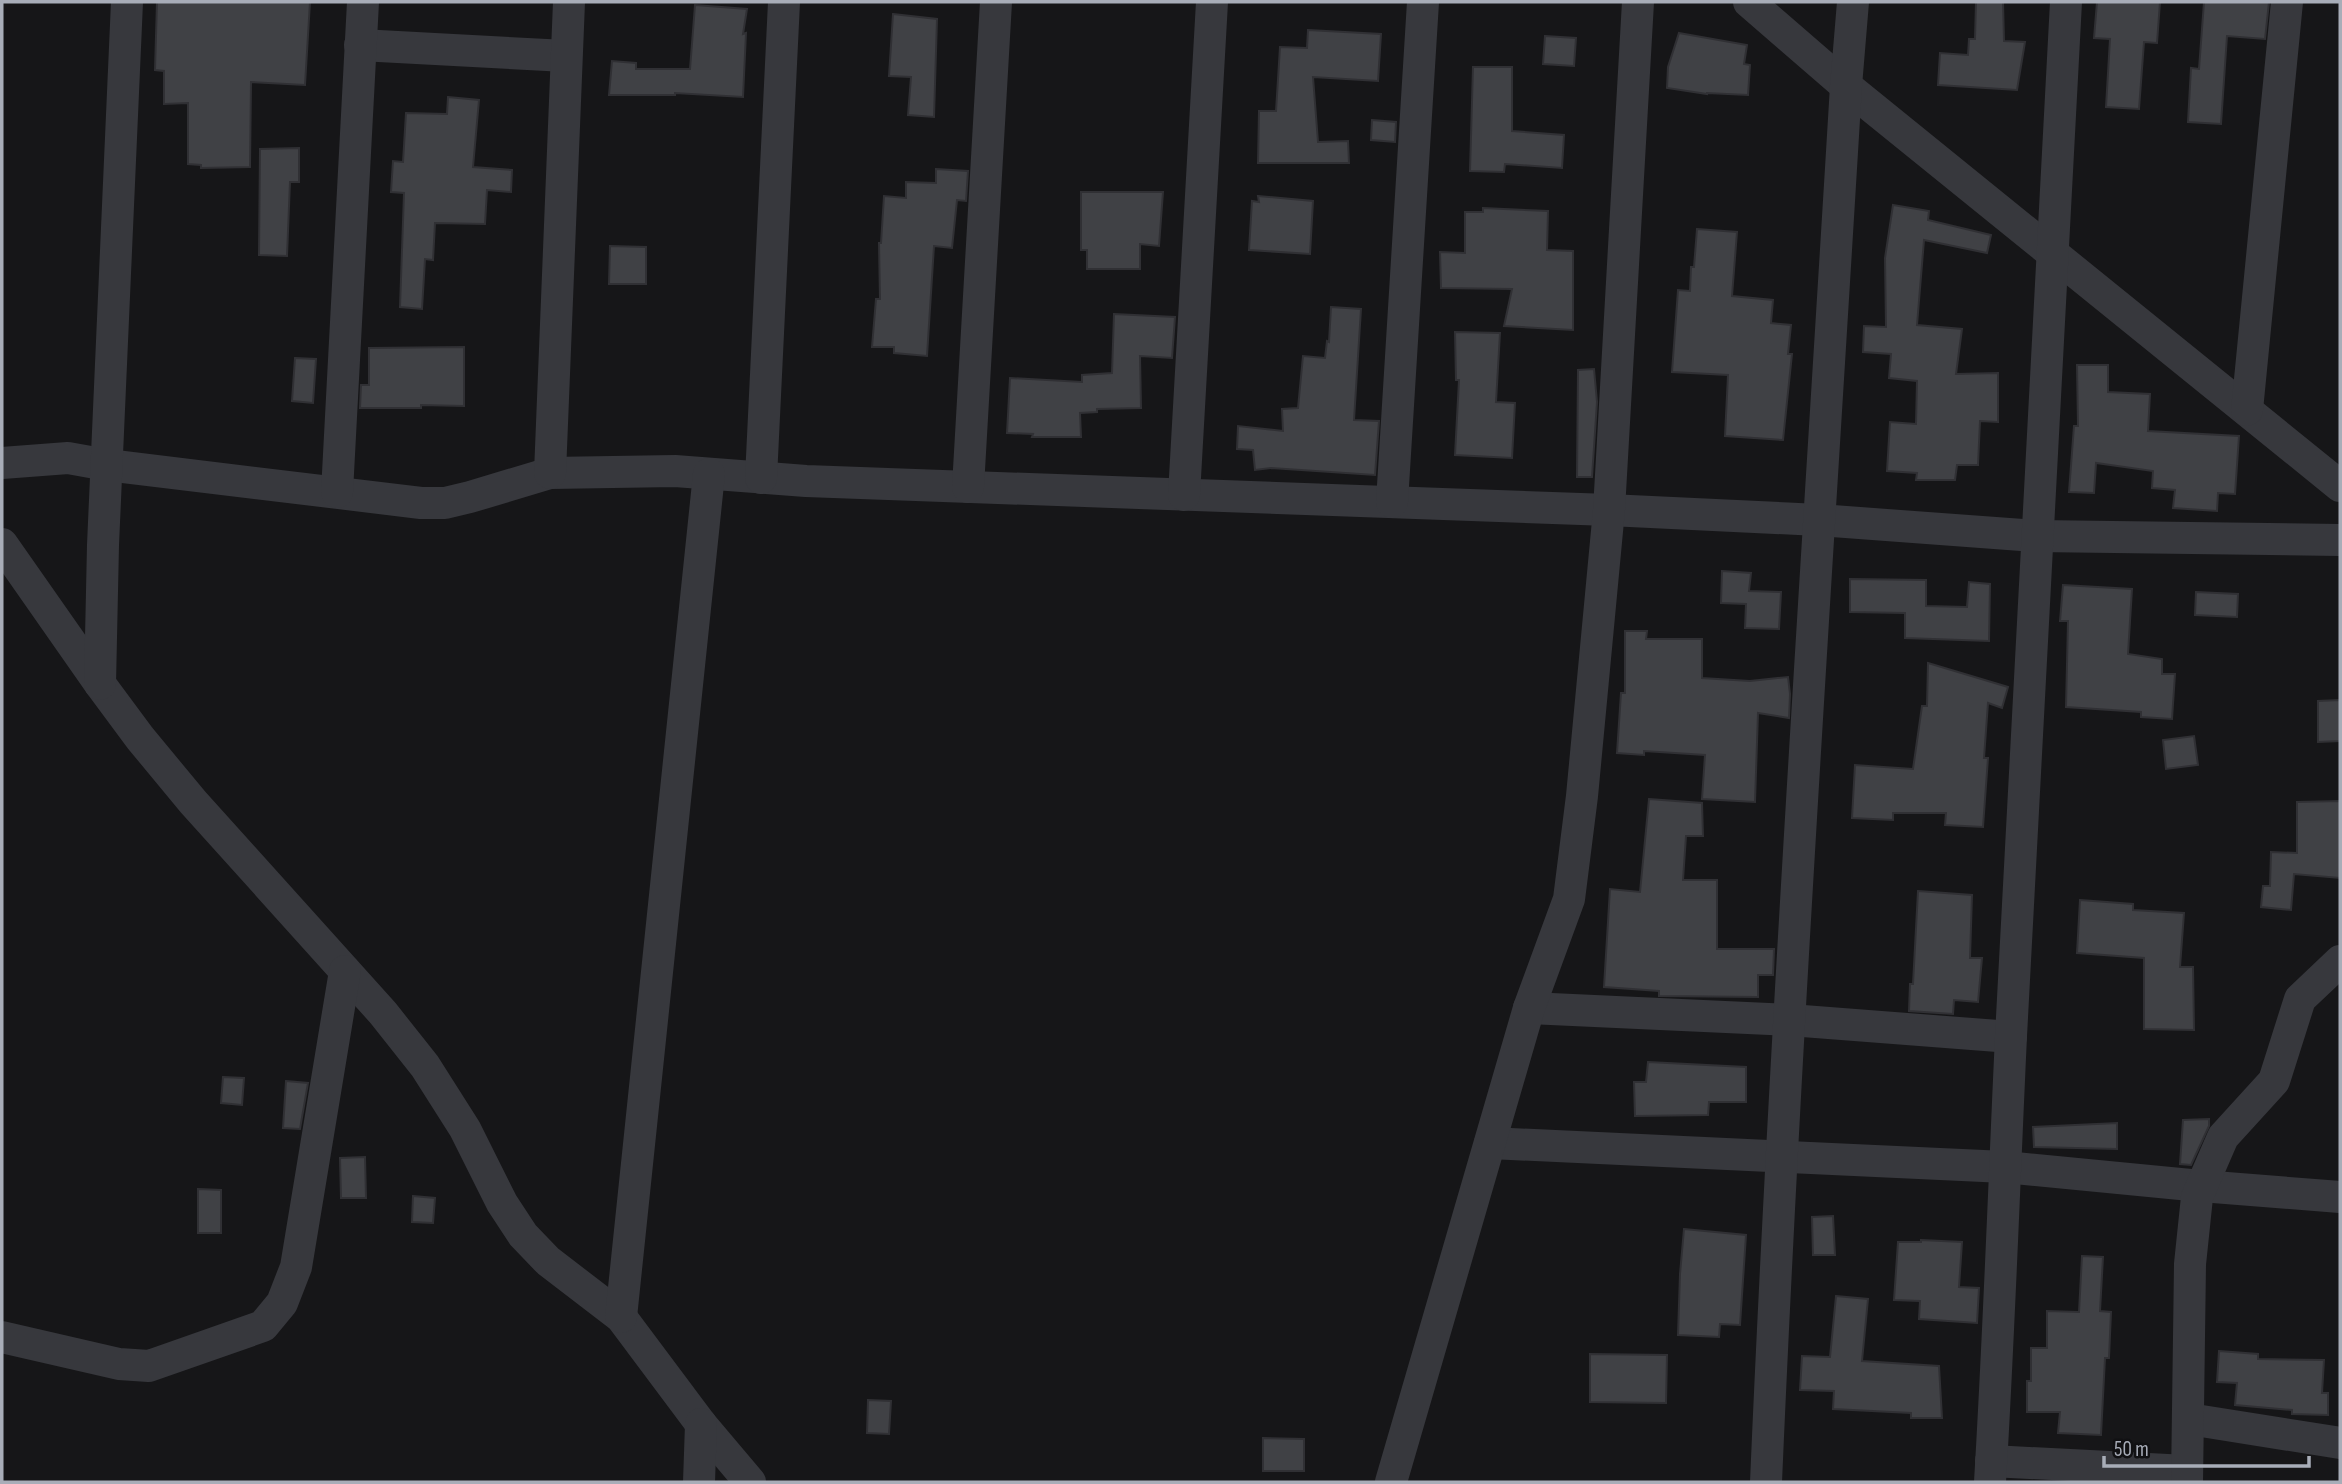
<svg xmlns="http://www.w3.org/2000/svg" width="2342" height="1484" viewBox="0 0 2342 1484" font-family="'Sofia Sans Condensed',sans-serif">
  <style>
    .building { fill: #404145; stroke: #303034; stroke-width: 2 }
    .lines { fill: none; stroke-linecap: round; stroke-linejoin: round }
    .minor { stroke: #37383d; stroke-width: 32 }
  </style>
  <rect width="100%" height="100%" fill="#161618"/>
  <!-- building -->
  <g class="building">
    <path d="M 157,2 L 310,2 L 305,85 L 251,82 L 250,167 L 201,168 L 201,165 L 188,164 L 188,103 L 164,104 L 164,71 L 155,70 Z"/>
    <path d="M 1976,2 L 2003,2 L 2004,41 L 2025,42 L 2017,90 L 1938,85 L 1940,53 L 1968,55 L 1969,39 L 1975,39 Z"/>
    <path d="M 2097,2 L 2160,2 L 2157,43 L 2144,42 L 2139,109 L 2106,107 L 2110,39 L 2094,38 Z"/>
    <path d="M 2204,2 L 2269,2 L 2265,39 L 2227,36 L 2221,124 L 2188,122 L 2191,68 L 2199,69 Z"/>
    <path d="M 695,5 L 747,9 L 743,34 L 746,33 L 743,97 L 675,93 L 675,95 L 609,95 L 612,61 L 636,63 L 636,69 L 690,69 Z"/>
    <path d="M 893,14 L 937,19 L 934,117 L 908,115 L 911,77 L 889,76 Z"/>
    <path d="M 1308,30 L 1381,34 L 1378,81 L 1313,77 L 1318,142 L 1348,141 L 1349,163 L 1258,163 L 1259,111 L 1276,111 L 1280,47 L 1307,48 Z"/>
    <path d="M 1679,33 L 1747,45 L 1744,64 L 1750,65 L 1748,95 L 1707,93 L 1707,94 L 1667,88 L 1668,67 Z"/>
    <path d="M 1545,36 L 1576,38 L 1574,66 L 1543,64 Z"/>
    <path d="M 1473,67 L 1512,67 L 1512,131 L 1564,135 L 1562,168 L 1505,164 L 1504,172 L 1470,171 Z"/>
    <path d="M 448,97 L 479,100 L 473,167 L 512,170 L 511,192 L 487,190 L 485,224 L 435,223 L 433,260 L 425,259 L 422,309 L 400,307 L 404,193 L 391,192 L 393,161 L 403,162 L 406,113 L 447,114 Z"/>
    <path d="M 1372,120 L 1396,122 L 1395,142 L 1371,140 Z"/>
    <path d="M 299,148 L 299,182 L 290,182 L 287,256 L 259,255 L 260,149 Z"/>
    <path d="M 936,169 L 968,171 L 966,201 L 957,200 L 952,248 L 934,246 L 927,356 L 894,353 L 894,347 L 872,347 L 876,299 L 880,299 L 879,243 L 881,243 L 884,196 L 906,198 L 906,182 L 936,183 Z"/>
    <path d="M 1081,192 L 1163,192 L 1159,246 L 1140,244 L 1140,269 L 1087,269 L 1087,250 L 1081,250 Z"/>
    <path d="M 1258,196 L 1313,201 L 1310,254 L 1249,250 L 1252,201 L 1259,202 Z"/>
    <path d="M 1893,205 L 1929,211 L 1928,220 L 1991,235 L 1987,253 L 1924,240 L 1917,325 L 1962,329 L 1956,374 L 1998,373 L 1998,422 L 1980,421 L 1978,465 L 1957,465 L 1955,480 L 1916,480 L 1917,473 L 1887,471 L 1890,422 L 1916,424 L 1917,381 L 1889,378 L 1891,354 L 1863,352 L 1864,326 L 1886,327 L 1885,258 Z"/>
    <path d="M 1483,208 L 1548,211 L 1547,250 L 1573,251 L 1573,330 L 1504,326 L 1512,289 L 1441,288 L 1440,252 L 1465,253 L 1465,212 L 1483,212 Z"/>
    <path d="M 1697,229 L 1737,232 L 1732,296 L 1773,300 L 1771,323 L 1791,325 L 1788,354 L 1792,354 L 1783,440 L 1725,436 L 1728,375 L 1672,372 L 1678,290 L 1690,291 L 1691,267 L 1694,267 Z"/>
    <path d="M 610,246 L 646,247 L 646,284 L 609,284 Z"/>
    <path d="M 1331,307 L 1361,309 L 1354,420 L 1379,421 L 1375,475 L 1271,468 L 1255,470 L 1253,450 L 1237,449 L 1238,426 L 1283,431 L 1282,409 L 1298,408 L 1303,356 L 1325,358 L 1327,341 L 1329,342 Z"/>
    <path d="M 1114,314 L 1175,317 L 1172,358 L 1140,356 L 1141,408 L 1097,409 L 1097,412 L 1080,413 L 1081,437 L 1032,437 L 1033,434 L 1007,433 L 1010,378 L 1082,382 L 1082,375 L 1112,373 Z"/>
    <path d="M 1455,332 L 1500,333 L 1496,402 L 1515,403 L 1512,458 L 1455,455 L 1459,380 L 1456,380 Z"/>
    <path d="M 464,347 L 464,406 L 421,405 L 421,408 L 360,408 L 361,385 L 369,385 L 369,348 Z"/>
    <path d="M 295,358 L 316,359 L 313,403 L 292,401 Z"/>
    <path d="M 2077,365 L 2108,365 L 2108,392 L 2150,394 L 2148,431 L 2239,436 L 2235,494 L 2218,493 L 2217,511 L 2173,508 L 2175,490 L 2152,488 L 2153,471 L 2096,463 L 2094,493 L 2069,492 L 2074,426 L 2078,426 Z"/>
    <path d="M 1594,369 L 1597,402 L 1592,477 L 1577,477 L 1578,370 Z"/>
    <path d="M 1722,571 L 1751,573 L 1749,591 L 1781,592 L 1779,629 L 1745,628 L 1746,604 L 1721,603 Z"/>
    <path d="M 1850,579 L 1926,580 L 1926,606 L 1967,607 L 1969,582 L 1990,584 L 1989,641 L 1905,638 L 1905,613 L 1850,612 Z"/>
    <path d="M 2063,585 L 2132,589 L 2128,654 L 2162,659 L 2162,674 L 2175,674 L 2172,719 L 2141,717 L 2141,712 L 2066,707 L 2068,621 L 2060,621 Z"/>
    <path d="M 2196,592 L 2238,594 L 2237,617 L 2195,615 Z"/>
    <path d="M 1625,631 L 1647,631 L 1646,639 L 1702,639 L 1702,678 L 1750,681 L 1788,677 L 1790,694 L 1789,718 L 1758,713 L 1755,802 L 1702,799 L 1705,755 L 1644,751 L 1644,755 L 1617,753 L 1621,693 L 1625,693 Z"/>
    <path d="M 1928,663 L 2008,687 L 2002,708 L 1988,703 L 1984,758 L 1988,758 L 1983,827 L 1945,825 L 1946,813 L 1893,813 L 1893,820 L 1852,818 L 1855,765 L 1913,769 L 1922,706 L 1927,706 Z"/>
    <path d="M 2340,700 L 2340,741 L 2318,742 L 2318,701 Z"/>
    <path d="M 2194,736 L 2198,765 L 2166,769 L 2163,740 Z"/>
    <path d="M 1649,799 L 1702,803 L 1703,836 L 1686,836 L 1683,880 L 1717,880 L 1717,949 L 1774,949 L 1773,975 L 1758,975 L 1758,997 L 1659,996 L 1659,991 L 1604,987 L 1610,889 L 1640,892 Z"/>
    <path d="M 2340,801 L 2340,878 L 2294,874 L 2291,910 L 2261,907 L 2263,886 L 2270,886 L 2271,852 L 2297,853 L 2297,802 Z"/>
    <path d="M 1918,891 L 1972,895 L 1970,958 L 1982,958 L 1978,1002 L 1954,1000 L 1953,1014 L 1909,1011 L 1910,984 L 1913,984 Z"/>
    <path d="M 2080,900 L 2133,904 L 2133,910 L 2184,913 L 2180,967 L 2193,967 L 2194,1030 L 2144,1029 L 2144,958 L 2077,953 Z"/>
    <path d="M 1648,1062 L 1746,1067 L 1746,1102 L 1709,1102 L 1708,1115 L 1635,1116 L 1634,1082 L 1646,1082 Z"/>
    <path d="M 223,1077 L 244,1078 L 242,1105 L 221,1103 Z"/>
    <path d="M 286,1081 L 308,1083 L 300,1129 L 283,1128 Z"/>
    <path d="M 2209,1119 L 2209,1126 L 2191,1165 L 2180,1164 L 2183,1120 Z"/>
    <path d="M 2117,1123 L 2117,1149 L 2034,1147 L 2033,1127 Z"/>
    <path d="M 365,1157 L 366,1198 L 341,1198 L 340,1158 Z"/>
    <path d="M 198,1189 L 221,1190 L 221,1233 L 198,1233 Z"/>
    <path d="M 413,1196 L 435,1198 L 433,1223 L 412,1222 Z"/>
    <path d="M 1833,1216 L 1835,1255 L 1813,1255 L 1812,1217 Z"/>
    <path d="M 1684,1229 L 1746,1235 L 1740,1325 L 1720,1324 L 1719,1337 L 1678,1335 L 1680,1274 Z"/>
    <path d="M 1921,1240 L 1962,1242 L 1959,1287 L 1979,1288 L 1977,1323 L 1919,1319 L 1920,1301 L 1894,1300 L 1898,1242 L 1921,1242 Z"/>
    <path d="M 2082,1256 L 2103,1257 L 2100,1311 L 2111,1312 L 2109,1358 L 2105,1358 L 2101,1435 L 2058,1433 L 2060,1412 L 2027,1412 L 2027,1381 L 2031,1381 L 2031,1348 L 2047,1348 L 2047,1311 L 2079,1312 Z"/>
    <path d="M 1836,1296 L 1868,1299 L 1862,1361 L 1939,1366 L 1942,1418 L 1911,1418 L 1911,1413 L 1833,1409 L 1834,1391 L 1800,1390 L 1802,1356 L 1830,1357 Z"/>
    <path d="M 2219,1351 L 2258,1354 L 2258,1359 L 2324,1360 L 2322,1393 L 2328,1393 L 2328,1415 L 2292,1414 L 2292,1410 L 2235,1405 L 2237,1383 L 2217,1382 Z"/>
    <path d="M 1590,1354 L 1667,1355 L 1666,1403 L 1590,1402 Z"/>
    <path d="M 868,1400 L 891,1401 L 889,1434 L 867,1433 Z"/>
    <path d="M 1263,1438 L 1304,1439 L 1304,1471 L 1263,1471 Z"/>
  </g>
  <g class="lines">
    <!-- minor -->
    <g class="minor">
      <path d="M 1749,2 L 1846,86 L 2340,486"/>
      <path d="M 360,45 L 566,56"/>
      <path d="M 2247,410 L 2287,2"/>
      <path d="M 2,463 L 68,458 L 107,465 L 421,503 L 445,503 L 470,497 L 550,473 L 675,471 L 806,481 L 1609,510 L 1819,520 L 2036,536 L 2340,540"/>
      <path d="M 550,473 L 569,2"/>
      <path d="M 761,478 L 784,2"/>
      <path d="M 968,487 L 996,2"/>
      <path d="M 337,492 L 363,2"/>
      <path d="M 1184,495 L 1212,2"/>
      <path d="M 1392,502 L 1423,2"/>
      <path d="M 2,544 L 100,684 L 140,738 L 193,802 L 383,1013 L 425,1066 L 465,1129 L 502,1203 L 523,1235 L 548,1261 L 621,1317 L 701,1424 L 750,1482"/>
      <path d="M 100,684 L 103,545 L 127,2"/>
      <path d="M 1529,1008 L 1790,1020 L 2011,1037"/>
      <path d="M 1490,1143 L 2005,1167 L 2201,1186 L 2340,1197"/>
      <path d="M 621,1317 L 709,474"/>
      <path d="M 2,1337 L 119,1364 L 149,1366 L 263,1326 L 282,1303 L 296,1267 L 345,971"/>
      <path d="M 2189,1419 L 2340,1443"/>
      <path d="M 1991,1461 L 2187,1471"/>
      <path d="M 699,1482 L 701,1424"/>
      <path d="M 1391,1482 L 1529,1008 L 1569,899 L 1582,796 L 1609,510 L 1638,2"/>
      <path d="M 1766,1482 C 1786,1017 1818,551 1846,86 L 1853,2"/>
      <path d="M 1990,1482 C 1999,1334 2004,1185 2011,1036 C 2028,691 2045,346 2066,2"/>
      <path d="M 2187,1482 L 2190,1264 L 2197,1197 L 2223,1137 L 2274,1081 L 2300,999 L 2340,961"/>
    </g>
  </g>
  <!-- border -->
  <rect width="2342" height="1484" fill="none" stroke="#a8adb8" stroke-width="7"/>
  <!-- scale -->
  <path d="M2104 1456v10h205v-10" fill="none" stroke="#a8adb8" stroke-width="3.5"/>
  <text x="2114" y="1456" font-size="21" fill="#a8adb8" stroke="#111113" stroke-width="5" paint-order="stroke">50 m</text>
</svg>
